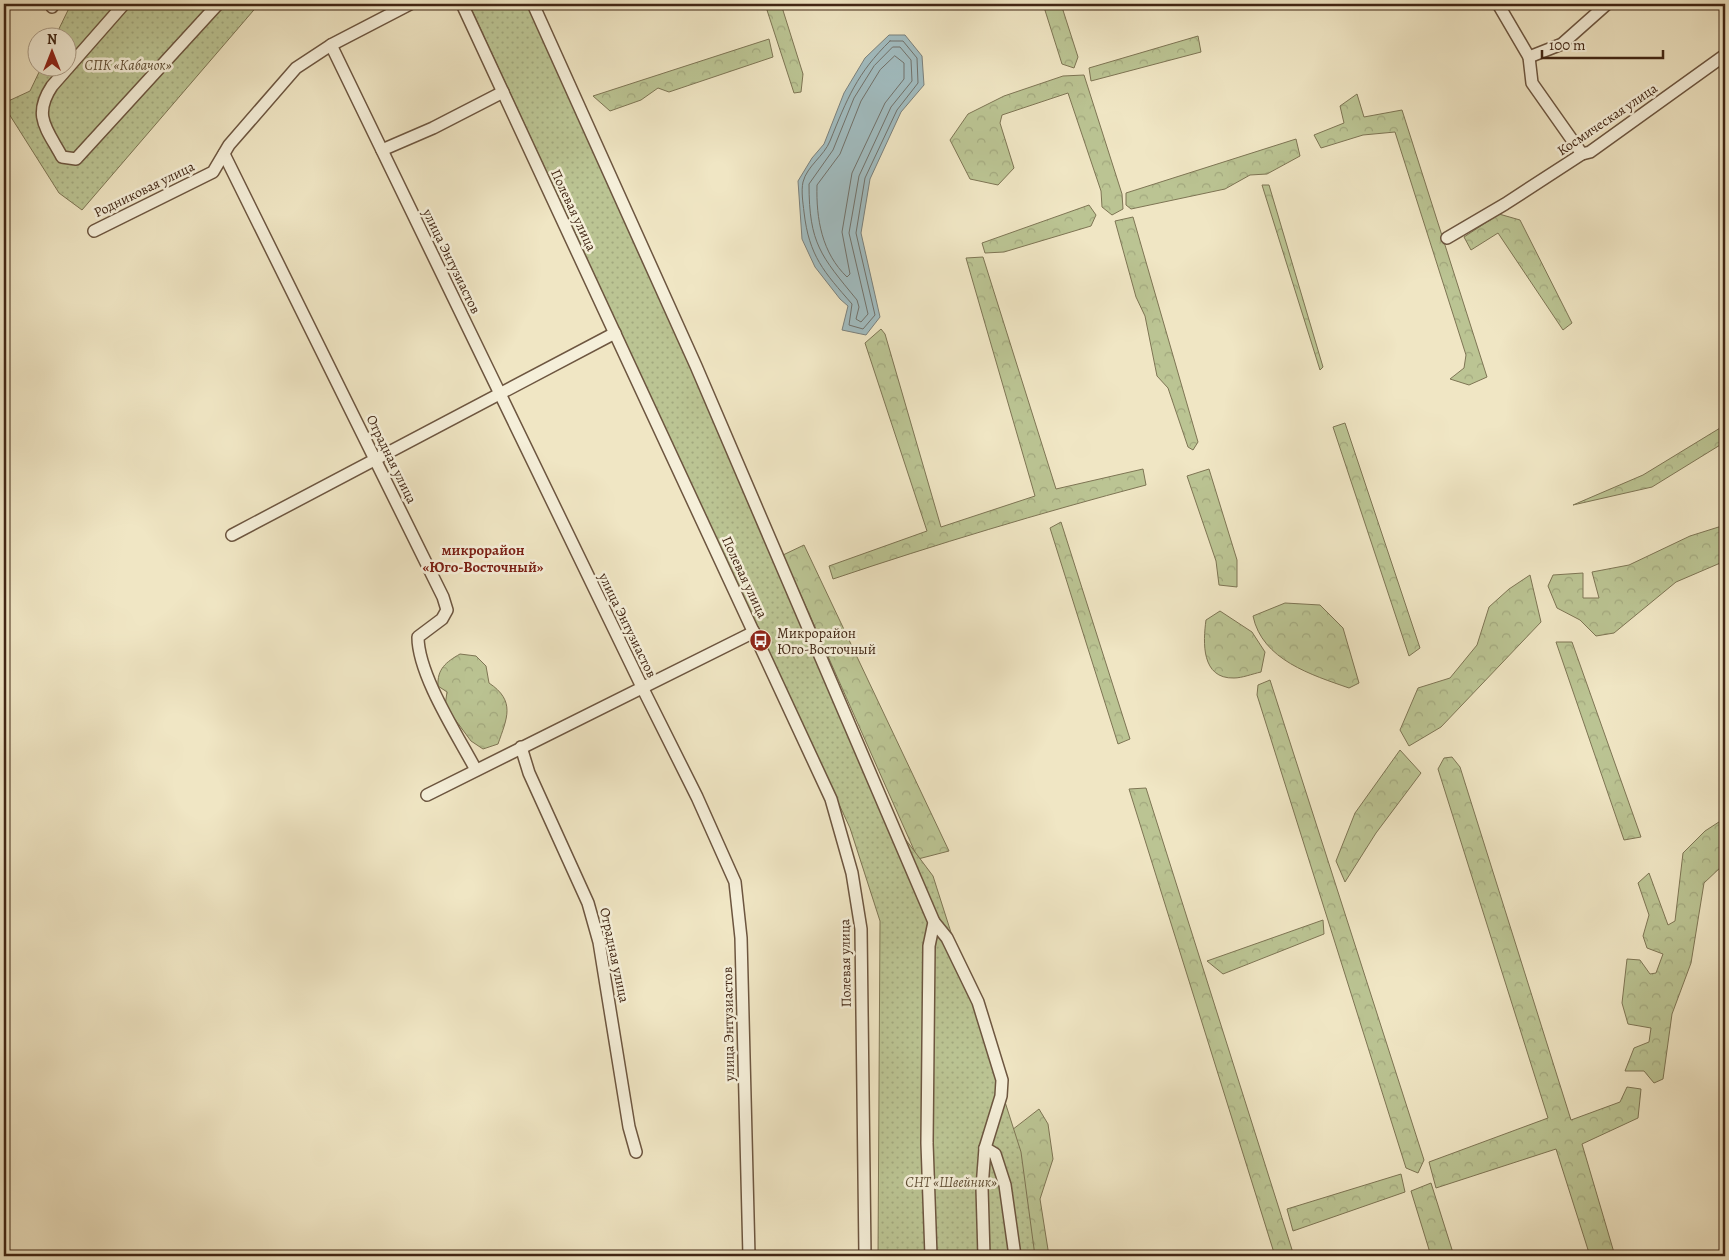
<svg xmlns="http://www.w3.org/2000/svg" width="1729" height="1260" viewBox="0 0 1729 1260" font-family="Alegreya,serif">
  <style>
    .forest { fill: url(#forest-crowns); stroke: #7e7554 }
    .garden { fill: url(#garden-dots); stroke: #7e7554 }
    .water { fill: #a1bcc0; stroke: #7b807b }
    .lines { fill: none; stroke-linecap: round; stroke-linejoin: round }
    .shore { stroke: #71716a; stroke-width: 1 }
    .minor-casing { stroke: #6d5640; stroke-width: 14 }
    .minor { stroke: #f5efd9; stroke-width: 11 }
    .labels { text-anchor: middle; stroke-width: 5; stroke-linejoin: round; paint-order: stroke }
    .park-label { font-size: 14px; font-style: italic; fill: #604e34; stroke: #f5efd9 }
    .street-label { font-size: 14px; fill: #412614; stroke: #f5efd9 }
    .poi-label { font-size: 14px; fill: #412614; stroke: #f5efd9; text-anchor: start }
    .neighbourhood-label { font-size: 15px; font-weight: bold; fill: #7a1f14; stroke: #f5efd9 }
  </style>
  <defs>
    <pattern id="forest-crowns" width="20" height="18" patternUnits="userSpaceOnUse" patternTransform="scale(1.25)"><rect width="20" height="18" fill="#bbc493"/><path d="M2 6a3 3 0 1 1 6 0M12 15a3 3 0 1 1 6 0" fill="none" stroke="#a2a87e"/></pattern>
    <pattern id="garden-dots" width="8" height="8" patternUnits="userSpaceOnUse" patternTransform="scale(1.25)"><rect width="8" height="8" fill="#bbc493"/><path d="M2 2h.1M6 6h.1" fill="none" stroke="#a2a87e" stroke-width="1.8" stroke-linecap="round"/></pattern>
  </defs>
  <rect width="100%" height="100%" fill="#f0e6c4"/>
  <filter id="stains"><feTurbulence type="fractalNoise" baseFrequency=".004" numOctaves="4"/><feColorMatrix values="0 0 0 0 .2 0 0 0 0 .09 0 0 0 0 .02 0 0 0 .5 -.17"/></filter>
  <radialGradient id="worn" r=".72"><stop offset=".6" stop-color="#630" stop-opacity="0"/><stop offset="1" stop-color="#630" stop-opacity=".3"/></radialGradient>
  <!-- forest -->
  <g class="forest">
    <path d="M 765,4 L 781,4 L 803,74 L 801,92 L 794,93 Z"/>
    <path d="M 1043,4 L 1061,4 L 1078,57 L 1074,68 L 1062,64 Z"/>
    <path d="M 1198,36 L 1201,52 L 1091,81 L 1089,68 Z"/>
    <path d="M 769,39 L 773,57 L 669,92 L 658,88 L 641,100 L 610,111 L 593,96 Z"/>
    <path d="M 1084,75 L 1122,194 L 1123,209 L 1112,215 L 1102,207 L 1101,191 L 1068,93 L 1002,115 L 1000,123 L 1014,168 L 998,185 L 970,179 L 950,140 L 968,114 L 1004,96 L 1063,76 Z"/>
    <path d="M 1357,94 L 1364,117 L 1402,110 L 1487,377 L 1469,385 L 1450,379 L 1464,368 L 1466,355 L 1395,132 L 1363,135 L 1321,148 L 1314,135 L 1344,123 L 1340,106 Z"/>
    <path d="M 1296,139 L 1300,156 L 1267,174 L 1250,175 L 1225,189 L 1131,209 L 1126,205 L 1126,193 Z"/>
    <path d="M 1262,185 L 1269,185 L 1323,367 L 1320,370 Z"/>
    <path d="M 1089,205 L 1096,215 L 1091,226 L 1004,252 L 985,253 L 982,243 Z"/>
    <path d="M 1499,214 L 1520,220 L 1572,323 L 1563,330 L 1498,233 L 1471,250 L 1464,237 Z"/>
    <path d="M 1133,217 L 1198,442 L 1193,450 L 1188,447 L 1168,388 L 1157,376 L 1145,316 L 1136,297 L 1115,221 Z"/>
    <path d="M 983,257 L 1056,489 L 1143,469 L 1146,485 C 1040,513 937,544 833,579 L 829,566 L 927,531 L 865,343 L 881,329 L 885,334 L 941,527 L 1035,496 L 966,258 Z"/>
    <path d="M 1345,423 L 1420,648 L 1409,656 L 1333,427 Z"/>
    <path d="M 1725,425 L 1725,442 L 1652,487 L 1573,505 L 1643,475 Z"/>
    <path d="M 1209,469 L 1237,560 L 1237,587 L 1219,585 L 1216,561 L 1187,476 Z"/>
    <path d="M 1061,522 L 1130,739 L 1118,744 L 1050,528 Z"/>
    <path d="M 1725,525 L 1725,561 L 1676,582 L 1614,633 L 1596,636 L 1580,620 L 1557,608 L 1548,586 L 1553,575 L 1583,573 L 1583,598 L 1599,598 L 1592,572 L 1629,565 L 1690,536 Z"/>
    <path d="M 804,545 L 949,851 L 918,859 L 783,555 Z"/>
    <path d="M 1530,575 L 1541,622 L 1441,727 L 1409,746 L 1400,730 L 1418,688 L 1450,678 L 1477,645 L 1489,607 L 1509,589 Z"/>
    <path d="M 1285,603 L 1320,605 L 1343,628 L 1359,683 L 1349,688 C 1312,675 1262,660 1253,616 Z"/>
    <path d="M 1220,611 L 1252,632 L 1265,652 L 1261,672 C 1252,674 1242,678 1234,678 C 1201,679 1203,642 1206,620 Z"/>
    <path d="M 1556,642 L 1572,642 L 1641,837 L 1624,840 Z"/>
    <path d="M 460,654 L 476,656 L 486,666 L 489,683 C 516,701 507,718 498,744 L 483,749 L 471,741 L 445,706 L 447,692 L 438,686 C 437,669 446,662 460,654 Z"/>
    <path d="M 1270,680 L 1424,1160 L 1418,1173 L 1406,1168 L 1257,695 L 1258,685 Z"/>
    <path d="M 1400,750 L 1421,773 L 1376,833 L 1345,882 L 1336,861 L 1355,813 Z"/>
    <path d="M 1452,757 L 1460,767 L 1571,1120 L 1620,1102 L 1627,1087 L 1641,1089 L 1638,1118 L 1582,1144 L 1615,1256 L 1590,1256 L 1556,1149 L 1436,1188 L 1429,1162 L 1548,1118 L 1438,769 L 1444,758 Z"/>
    <path d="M 1146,788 L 1294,1256 L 1275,1256 L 1129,789 Z"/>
    <path d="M 1725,818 L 1725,882 L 1722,866 L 1704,883 L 1691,963 L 1672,1014 L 1663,1079 L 1654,1083 L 1644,1071 L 1625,1071 L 1634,1048 L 1649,1042 L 1651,1028 L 1628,1024 L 1622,1003 L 1627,959 L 1640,960 L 1650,974 L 1656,973 L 1663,954 L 1647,948 L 1643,936 L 1649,915 L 1638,883 L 1649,873 L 1668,925 L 1675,921 L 1683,853 L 1705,831 Z"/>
    <path d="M 1323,920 L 1324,934 L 1223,974 L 1207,961 Z"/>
    <path d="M 1039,1109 L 1048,1124 L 1053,1159 L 1040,1199 L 1049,1256 L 1021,1256 L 1003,1137 Z"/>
    <path d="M 1401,1174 L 1405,1192 L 1293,1231 L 1287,1209 Z"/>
    <path d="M 1431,1183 L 1454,1256 L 1431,1256 L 1411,1191 Z"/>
  </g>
  <!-- garden -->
  <g class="garden">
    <path d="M 71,4 L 259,4 L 82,210 L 59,193 L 4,106 L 4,103 L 30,91 L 41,68 L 68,68 L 68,38 L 55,37 Z"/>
    <path d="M 469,4 L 535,4 L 894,824 L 933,876 L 1021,1152 L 1035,1256 L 878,1256 L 880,921 L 850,828 Z"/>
  </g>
  <!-- water -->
  <path class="water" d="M 889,35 L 905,35 L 922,56 L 924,85 L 901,112 L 870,179 L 861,233 L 880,317 L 866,335 L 842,330 L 848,306 L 840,299 L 815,267 L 802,239 L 798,181 L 812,158 L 824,144 L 844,93 L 865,58 Z"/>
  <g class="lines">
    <!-- shore -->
    <g class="shore">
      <path d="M 890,41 L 903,41 L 917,58 L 918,83 L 897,110 L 865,178 L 856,233 L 875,315 L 863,329 L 849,325 L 852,304 C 824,272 809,256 804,212 C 803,203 801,191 803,182 C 807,166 824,156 830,141 C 847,99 857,73 890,41 Z"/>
      <path d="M 893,47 L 900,47 L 911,60 L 912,81 L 891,107 L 859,176 L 849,233 L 868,314 L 861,322 L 856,319 L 859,307 L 857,300 C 821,256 809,244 809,184 L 833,150 L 854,98 L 874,66 Z"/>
      <path d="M 895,56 L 904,63 L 904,79 L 885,103 L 852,173 L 842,232 L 850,274 L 847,277 C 822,253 816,219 817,185 L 840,154 L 861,101 L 880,70 Z"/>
    </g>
    <defs>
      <g id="minor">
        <path d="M 124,4 L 52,86 C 32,116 47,129 62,157 L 76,159 L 218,4"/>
        <path d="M 462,4 L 831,799 L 852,873 L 861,929 L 865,1256"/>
        <path d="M 533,4 L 696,366 L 934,922 L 929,946 L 927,1143 L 931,1256"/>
        <path d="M 1498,4 L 1529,57 L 1532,83 L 1582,154"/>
        <path d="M 52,7 L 54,4"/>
        <path d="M 331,45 L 643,689 L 697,797 L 735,882 L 741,938 L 749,1256"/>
        <path d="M 1529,57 L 1562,44 L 1607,4"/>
        <path d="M 382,150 L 433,128 L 503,92"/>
        <path d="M 224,154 L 443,597 L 447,610 L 442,619 L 418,637 C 418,675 458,736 476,770"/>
        <path d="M 94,231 L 213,172 L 229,145 L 296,68 L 331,45 L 410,4"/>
        <path d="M 1447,238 L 1505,204 L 1582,154 L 1590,152 L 1725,55"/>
        <path d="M 232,535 L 615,333"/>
        <path d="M 521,747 L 529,773 L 588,903 L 599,942 L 629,1127 L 636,1152"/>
        <path d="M 427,795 L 754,632"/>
        <path d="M 934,922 L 947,938 L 978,1002 L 1002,1080 L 1001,1096 L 985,1148 L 982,1188 L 984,1256"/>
        <path d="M 985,1148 L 995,1154 L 1005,1185 L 1015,1256"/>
      </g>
    </defs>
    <!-- minor casing -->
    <use href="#minor" class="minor-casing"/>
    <!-- minor -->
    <use href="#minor" class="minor"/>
  </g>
  <!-- icons -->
  <defs>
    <symbol id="bus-disc" viewBox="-11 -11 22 22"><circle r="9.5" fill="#8f2418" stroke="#f5efd9"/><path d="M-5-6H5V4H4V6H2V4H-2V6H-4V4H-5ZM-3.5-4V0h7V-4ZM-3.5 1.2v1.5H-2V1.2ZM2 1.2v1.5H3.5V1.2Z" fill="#fff"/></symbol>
  </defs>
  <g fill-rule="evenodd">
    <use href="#bus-disc" x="748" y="628" width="25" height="25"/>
  </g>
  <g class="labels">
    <!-- park labels -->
    <g class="park-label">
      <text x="128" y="70">СПК «Кабачок»</text>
      <text x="951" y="1187">СНТ «Швейник»</text>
    </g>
    <!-- street labels -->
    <g class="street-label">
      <text transform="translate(1607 119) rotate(-34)" y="5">Космическая улица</text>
      <text transform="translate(144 189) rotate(-26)" y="5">Родниковая улица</text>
      <text transform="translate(574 210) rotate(65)" y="5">Полевая улица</text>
      <text transform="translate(452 261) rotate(64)" y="5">улица Энтузиастов</text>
      <text transform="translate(392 459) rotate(64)" y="5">Отрадная улица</text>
      <text transform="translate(745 577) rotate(65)" y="5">Полевая улица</text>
      <text transform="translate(628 625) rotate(64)" y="5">улица Энтузиастов</text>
      <text transform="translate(615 955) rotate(78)" y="5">Отрадная улица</text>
      <text transform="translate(845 963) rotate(-91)" y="5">Полевая улица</text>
      <text transform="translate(728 1024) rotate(-91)" y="5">улица Энтузиастов</text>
    </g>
    <!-- poi labels -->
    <g class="poi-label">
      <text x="777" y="638">Микрорайон<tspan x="777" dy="16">Юго-Восточный</tspan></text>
    </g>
    <!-- neighbourhood labels -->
    <g class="neighbourhood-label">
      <text x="483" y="555">микрорайон<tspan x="483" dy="17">«Юго-Восточный»</tspan></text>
    </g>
  </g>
  <!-- margin -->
  <rect width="1729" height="1260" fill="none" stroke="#f0e6c4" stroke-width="20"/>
  <rect x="5" y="5" width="1719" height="1250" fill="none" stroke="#412614" stroke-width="2.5"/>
  <rect x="10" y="10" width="1709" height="1240" fill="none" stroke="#412614"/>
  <!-- north arrow -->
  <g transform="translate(52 52)"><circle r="24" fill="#f5efd9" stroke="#ad9f8a"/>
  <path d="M0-4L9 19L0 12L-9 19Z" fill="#8f2418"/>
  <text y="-8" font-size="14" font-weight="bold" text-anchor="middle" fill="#412614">N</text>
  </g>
  <!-- scale -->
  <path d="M1542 50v8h121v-8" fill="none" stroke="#412614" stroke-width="2.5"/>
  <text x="1549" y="50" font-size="15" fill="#412614" stroke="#f5efd9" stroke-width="4" paint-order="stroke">100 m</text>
  <rect width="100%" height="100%" filter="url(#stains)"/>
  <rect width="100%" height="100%" fill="url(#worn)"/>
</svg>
